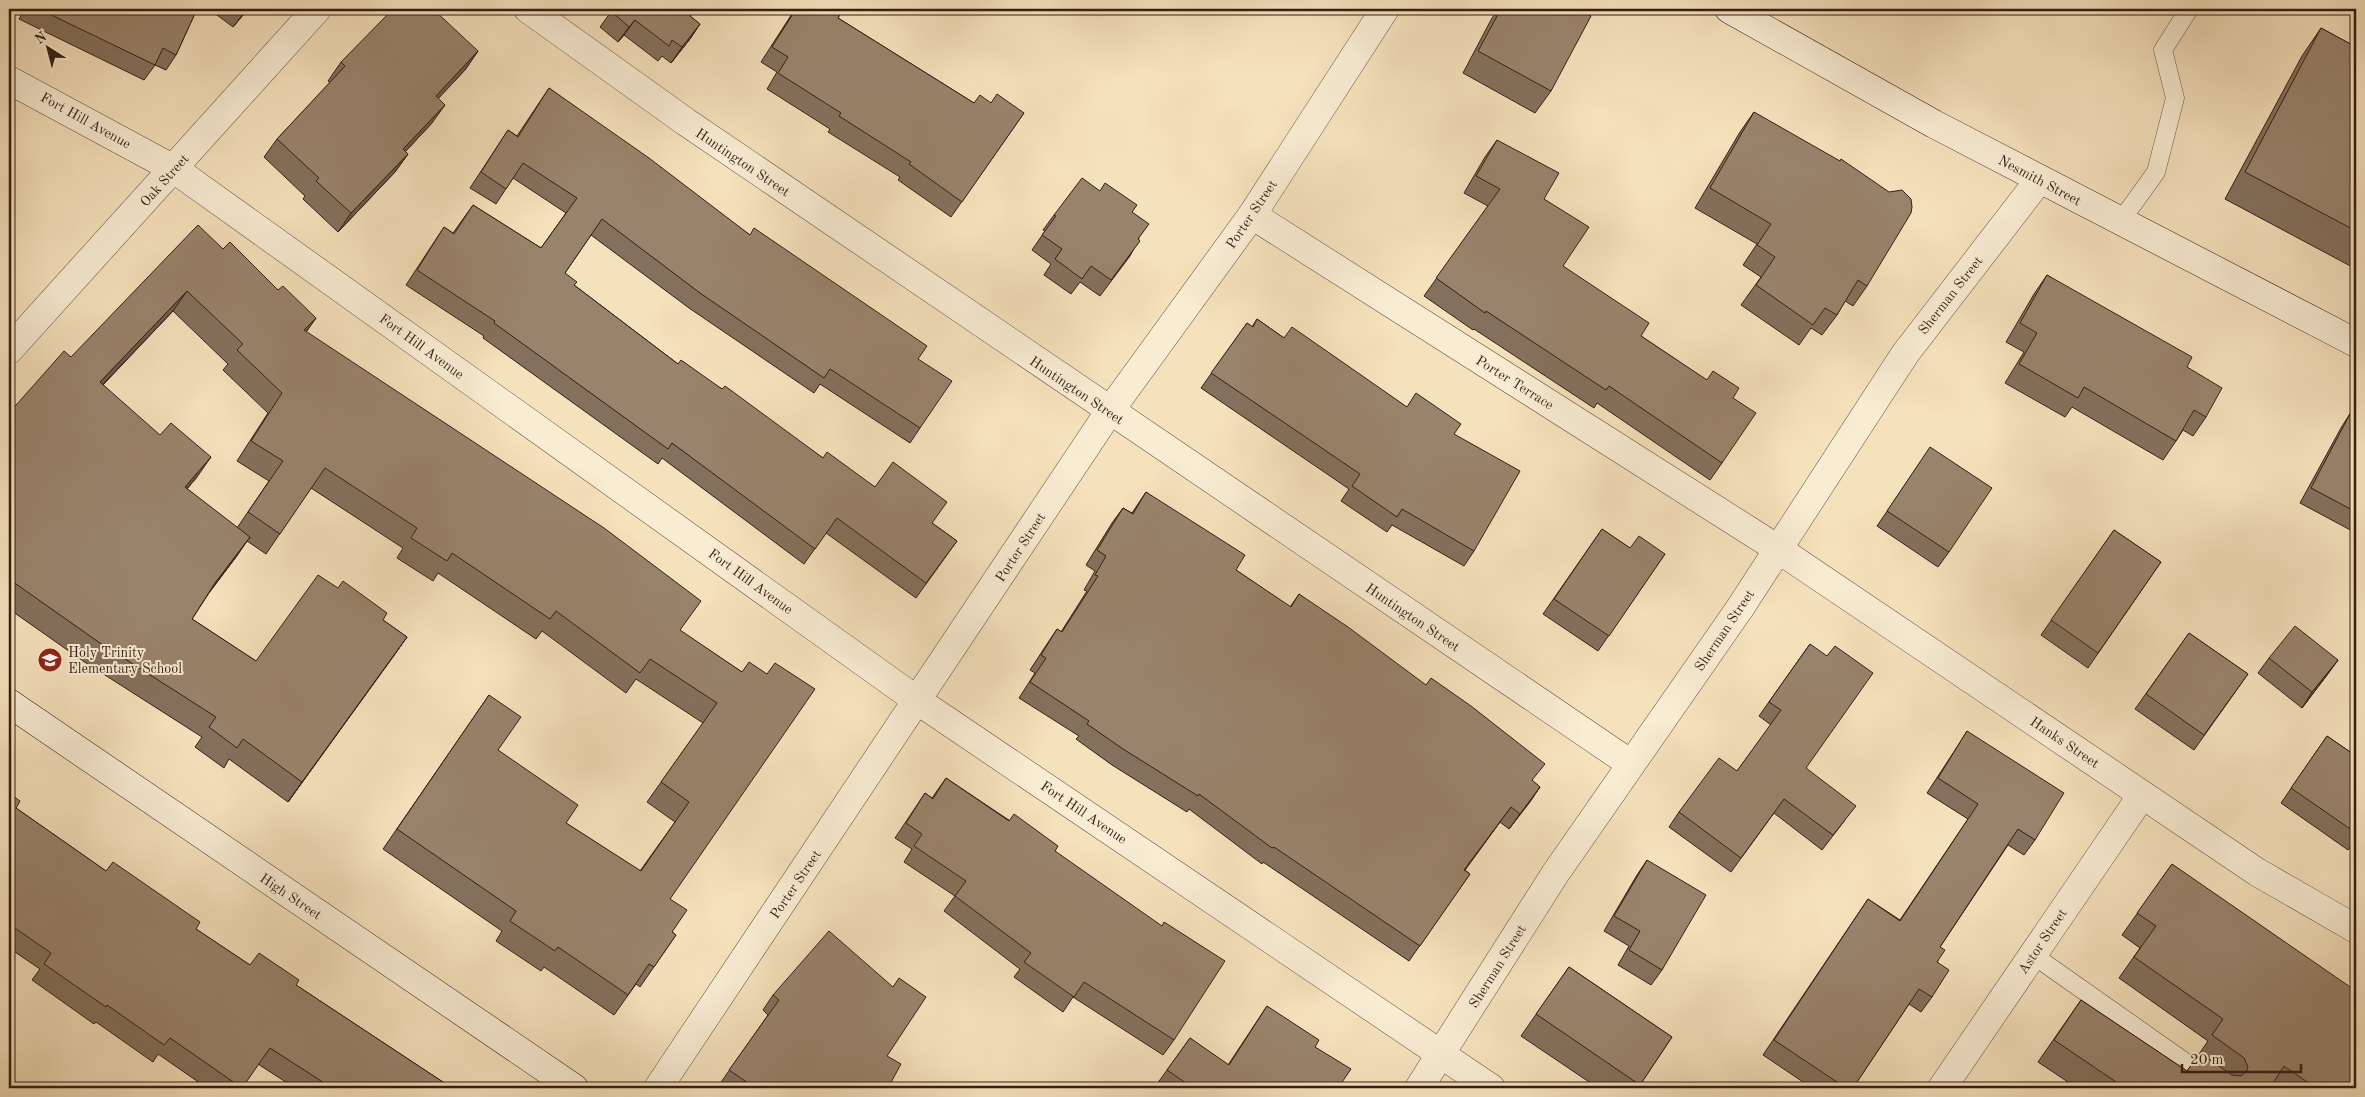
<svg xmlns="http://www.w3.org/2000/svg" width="2365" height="1097" viewBox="0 0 2365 1097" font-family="'Old Standard TT',serif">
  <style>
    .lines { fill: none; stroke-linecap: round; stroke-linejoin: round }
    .lane-casing { stroke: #654f3f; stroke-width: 19 }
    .street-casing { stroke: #654f3f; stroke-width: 29 }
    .secondary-casing { stroke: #351e15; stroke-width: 29 }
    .lane { stroke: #f8ecd3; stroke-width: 18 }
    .street { stroke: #f8ecd3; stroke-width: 28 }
    .secondary { stroke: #f8ecd3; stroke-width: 28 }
    .wall { fill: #84715d; stroke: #351e15; fill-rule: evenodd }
    .shaded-wall { fill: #6b5c4c; stroke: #351e15 }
    .building { fill: #99836c; stroke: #351e15 }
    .labels { text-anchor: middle; stroke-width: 4; stroke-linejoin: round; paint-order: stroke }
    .street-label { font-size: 14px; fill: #351e15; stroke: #f8ecd3 }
    .poi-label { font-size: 14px; fill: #351e15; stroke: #f8ecd3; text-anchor: start }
  </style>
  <rect width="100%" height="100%" fill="#f5e1bc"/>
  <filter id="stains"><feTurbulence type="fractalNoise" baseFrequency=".004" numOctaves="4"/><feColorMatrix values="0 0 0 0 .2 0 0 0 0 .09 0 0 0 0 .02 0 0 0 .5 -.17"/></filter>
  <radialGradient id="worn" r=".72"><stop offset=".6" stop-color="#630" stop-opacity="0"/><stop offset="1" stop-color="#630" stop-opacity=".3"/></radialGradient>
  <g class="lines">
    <defs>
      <g id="lane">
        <path d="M 2120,222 L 2156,172 L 2175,98 L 2163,50 L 2189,9"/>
        <path d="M 2033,955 L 2222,1088"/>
      </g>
      <g id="street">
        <path d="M 528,9 L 686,122 L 1631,764"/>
        <path d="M 9,80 L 174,169 L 918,701 L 1491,1088"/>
        <path d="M 1252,215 L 1778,549 L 2257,872 L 2356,929"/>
        <path d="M 9,350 L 317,9"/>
        <path d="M 658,1088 L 1109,412 L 1252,215 L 1385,9"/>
        <path d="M 1419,1088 L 1555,874 L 1740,608 L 1905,354 L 2039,180"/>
        <path d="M 1942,1088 L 2142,795"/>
      </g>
      <g id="secondary">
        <path d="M 1729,9 L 1934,124 L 2356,343"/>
        <path d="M 9,703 L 574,1088"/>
      </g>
    </defs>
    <!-- lane casing -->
    <use href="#lane" class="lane-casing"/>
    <!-- street casing -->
    <use href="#street" class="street-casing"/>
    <!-- secondary casing -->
    <use href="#secondary" class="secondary-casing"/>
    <!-- lane -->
    <use href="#lane" class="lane"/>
    <!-- street -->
    <use href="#street" class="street"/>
    <!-- secondary -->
    <use href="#secondary" class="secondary"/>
  </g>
  <!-- wall -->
  <g class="wall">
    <path d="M 25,9 L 197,9 L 176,55 L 166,70 L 155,65 L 144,80 L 19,19 Z"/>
    <path d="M 209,9 L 248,9 L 233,27 Z"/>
    <path d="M 613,9 L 695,9 L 690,16 L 700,24 L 690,39 L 671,63 L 662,56 L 658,61 L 624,35 L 618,42 L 600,27 Z"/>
    <path d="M 795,9 L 843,9 L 838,18 L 974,103 L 991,103 L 1024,113 L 951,217 L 898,180 L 900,177 L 828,132 L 830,129 L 767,89 L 777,72 L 761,62 Z"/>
    <path d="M 1499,9 L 1578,9 L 1551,91 L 1535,113 L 1463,73 L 1492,18 Z"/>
    <path d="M 2321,28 L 2356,47 L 2356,269 L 2225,199 L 2302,56 Z"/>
    <path d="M 478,51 L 465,70 L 438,98 L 432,123 L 405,152 L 408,154 L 395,172 L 338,232 L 303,199 L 305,196 L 264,157 L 277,139 L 330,83 L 328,81 L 341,62 Z"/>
    <path d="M 549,88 L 750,235 L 918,359 L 920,428 L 910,443 L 820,384 L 814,393 L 689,308 L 591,235 L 565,273 L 574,285 L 678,364 L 722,389 L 823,458 L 875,487 L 932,523 L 957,541 L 916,598 L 826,533 L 804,564 L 662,458 L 658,464 L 483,338 L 484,336 L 406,285 L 444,227 L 453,233 L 473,205 L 541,248 L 566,213 L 513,178 L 496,204 L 470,188 L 508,130 L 517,136 Z"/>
    <path d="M 1754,112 L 1867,286 L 1853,306 L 1845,301 L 1837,315 L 1822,335 L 1811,328 L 1799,345 L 1741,305 L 1761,277 L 1743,265 L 1757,244 L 1695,208 L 1740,132 Z"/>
    <path d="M 1497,140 L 1544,199 L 1563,266 L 1641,336 L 1733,398 L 1722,463 L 1710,480 L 1597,403 L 1594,408 L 1474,329 L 1473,330 L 1424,296 L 1488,206 L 1464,193 L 1485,157 Z"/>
    <path d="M 1100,191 L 1132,212 L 1139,239 L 1130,256 L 1100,296 L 1080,282 L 1071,294 L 1044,275 L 1051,264 L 1032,250 L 1045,231 L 1043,230 L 1054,215 Z"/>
    <path d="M 223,249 L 316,318 L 306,332 L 680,631 L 742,672 L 670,899 L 672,932 L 676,935 L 640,987 L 636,984 L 614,1015 L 544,967 L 541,971 L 496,941 L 502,931 L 383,849 L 489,695 L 498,750 L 566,823 L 640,871 L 675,822 L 647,802 L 703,723 L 636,679 L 626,693 L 542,631 L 536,639 L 438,573 L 433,581 L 397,558 L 403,548 L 311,488 L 266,554 L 247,541 L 236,557 L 209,593 L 192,619 L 256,661 L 383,620 L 407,637 L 288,802 L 229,759 L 224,768 L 195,747 L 202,737 L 83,661 L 9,609 L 9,413 L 71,357 ZM 173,311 L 228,364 L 223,370 L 268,413 L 237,461 L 269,481 L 237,528 L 187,489 L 197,477 L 103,385 Z"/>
    <path d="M 2047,275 L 2187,367 L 2206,417 L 2193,436 L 2183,430 L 2176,441 L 2163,460 L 2072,407 L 2065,417 L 2005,383 L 2024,352 L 2006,342 L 2034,294 Z"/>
    <path d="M 1257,319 L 1284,338 L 1454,434 L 1474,551 L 1464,566 L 1392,525 L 1387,532 L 1341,501 L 1349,489 L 1201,388 L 1247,323 L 1252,327 Z"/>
    <path d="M 2351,412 L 2356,415 L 2356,533 L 2300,503 L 2341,428 Z"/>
    <path d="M 1920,463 L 1949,552 L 1938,567 L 1877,526 Z"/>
    <path d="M 1146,492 L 1236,570 L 1290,607 L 1299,594 L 1540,787 L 1509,829 L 1500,822 L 1465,870 L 1470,874 L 1409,961 L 1263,862 L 1262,864 L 1189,809 L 1187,812 L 1112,765 L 1076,739 L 1079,736 L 1019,698 L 1035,673 L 1030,670 L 1047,644 L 1057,629 L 1061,632 L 1087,591 L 1084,590 L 1095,571 L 1086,565 L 1112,523 L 1123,508 L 1132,513 Z"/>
    <path d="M 1602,529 L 1630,548 L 1665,554 L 1598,651 L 1543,614 Z"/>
    <path d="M 2114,530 L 2161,562 L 2088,668 L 2041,635 Z"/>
    <path d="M 2189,633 L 2248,674 L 2194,750 L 2135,709 Z"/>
    <path d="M 1810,644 L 1806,768 L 1845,820 L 1822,850 L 1774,813 L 1731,872 L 1669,827 L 1679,812 L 1737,771 L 1771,725 L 1759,716 Z"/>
    <path d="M 2269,658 L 2338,660 L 2327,675 L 2302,708 L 2258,673 Z"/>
    <path d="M 1967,731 L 2035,840 L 2024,855 L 2008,845 L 1940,947 L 1932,997 L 1921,1012 L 1909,1004 L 1853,1088 L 1812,1088 L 1763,1055 L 1868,899 L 1900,920 L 1968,819 L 1927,793 L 1957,747 Z"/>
    <path d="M 2327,736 L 2356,756 L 2356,839 L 2348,850 L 2281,803 Z"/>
    <path d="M 946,778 L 1055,851 L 1174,1040 L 1163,1055 L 1073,997 L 1063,1012 L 1014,977 L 1020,969 L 944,911 L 955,896 L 904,862 L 912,849 L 895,838 L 925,793 L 932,798 Z"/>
    <path d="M 9,793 L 16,808 L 106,871 L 196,929 L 250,965 L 296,985 L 452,1088 L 295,1088 L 258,1064 L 242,1088 L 207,1088 L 158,1054 L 153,1062 L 96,1022 L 94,1024 L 32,980 L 40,969 L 9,948 Z"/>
    <path d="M 1647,860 L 1662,970 L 1651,985 L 1618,965 L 1629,946 L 1604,931 L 1637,875 Z"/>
    <path d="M 2172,864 L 2356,1088 L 2077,1088 L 2038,1062 L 2081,1000 L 2187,1071 L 2197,1057 L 2208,1041 L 2119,978 L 2140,948 L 2122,935 Z"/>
    <path d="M 1569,967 L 1672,1037 L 1638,1088 L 1598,1088 L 1521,1036 Z"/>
    <path d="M 773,995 L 887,1056 L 889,1086 L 894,1088 L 723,1088 L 719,1085 L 768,1015 L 763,1010 Z"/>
    <path d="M 1267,1006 L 1315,1047 L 1338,1088 L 1163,1088 L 1157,1084 L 1190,1038 L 1228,1065 Z"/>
  </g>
  <!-- shaded-wall -->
  <g class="shaded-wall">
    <path d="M 247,9 L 248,9 L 233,27 Z"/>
    <path d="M 635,20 L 624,35 L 618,42 L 629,27 Z"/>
    <path d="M 700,24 L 690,39 L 671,63 L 682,47 Z"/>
    <path d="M 478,51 L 465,70 L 423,115 L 436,96 Z"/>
    <path d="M 445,105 L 432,123 L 390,168 L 403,149 Z"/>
    <path d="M 408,154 L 395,172 L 338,232 L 351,213 Z"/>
    <path d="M 187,291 L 173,311 L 86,402 L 100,382 Z"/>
    <path d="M 316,318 L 302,338 L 304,330 Z"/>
    <path d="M 211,457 L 197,477 L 171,507 L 185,487 Z"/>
    <path d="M 250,537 L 236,557 L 201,603 L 215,583 Z"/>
    <path d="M 407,637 L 393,657 L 288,802 L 302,782 Z"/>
    <path d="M 2338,660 L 2327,675 L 2302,708 L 2312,692 Z"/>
    <path d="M 1540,787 L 1530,802 L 1509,829 L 1520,814 Z"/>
    <path d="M 1511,807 L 1500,822 L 1454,885 L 1464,870 Z"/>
  </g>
  <!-- building -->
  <g class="building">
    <path d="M 39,9 L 197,9 L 176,55 L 163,48 L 155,65 Z"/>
    <path d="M 240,9 L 247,9 L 244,12 Z"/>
    <path d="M 393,9 L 433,9 L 478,51 L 436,96 L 445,105 L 403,149 L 408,154 L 351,213 L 316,181 L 319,178 L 277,139 L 345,66 L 341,62 Z"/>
    <path d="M 613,9 L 695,9 L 690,16 L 700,24 L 682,47 L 672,40 L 669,46 L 635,20 L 629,27 L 611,11 Z"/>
    <path d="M 796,9 L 843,9 L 838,18 L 974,103 L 980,95 L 991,103 L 997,94 L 1024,113 L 962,202 L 909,164 L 911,162 L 839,116 L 841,113 L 778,73 L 788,57 L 772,47 Z"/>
    <path d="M 1501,9 L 1578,9 L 1591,16 L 1551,91 L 1478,51 Z"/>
    <path d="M 2321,28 L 2356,47 L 2356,231 L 2245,172 Z"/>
    <path d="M 549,88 L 649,158 L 750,235 L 754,228 L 927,346 L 918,359 L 952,381 L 920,428 L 830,369 L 824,378 L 700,293 L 602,219 L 565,273 L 577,282 L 574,285 L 678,364 L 681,360 L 722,389 L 725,386 L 823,458 L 827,452 L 875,487 L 893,462 L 947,502 L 932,523 L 957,541 L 926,583 L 837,518 L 815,549 L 672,443 L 668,449 L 494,323 L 495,321 L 417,270 L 444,227 L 454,234 L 473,205 L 541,248 L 577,198 L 523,163 L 506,189 L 481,172 L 508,130 L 518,137 Z"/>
    <path d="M 1754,112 L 1840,161 L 1841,159 L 1889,192 L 1902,190 L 1911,199 L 1912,207 L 1911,213 L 1867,286 L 1858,280 L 1837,315 L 1825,308 L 1813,325 L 1756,285 L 1775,257 L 1757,245 L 1771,224 L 1710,188 Z"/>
    <path d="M 1497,140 L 1559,173 L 1544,199 L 1589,227 L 1563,266 L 1649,323 L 1641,336 L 1707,380 L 1713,371 L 1739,388 L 1733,398 L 1756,413 L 1722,463 L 1609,386 L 1606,390 L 1486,311 L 1485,313 L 1436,278 L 1500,189 L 1476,176 Z"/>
    <path d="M 1082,178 L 1100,191 L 1105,183 L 1137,205 L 1132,212 L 1149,224 L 1138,239 L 1140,241 L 1111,280 L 1091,266 L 1082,279 L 1055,259 L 1062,249 L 1042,235 L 1056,216 L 1054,215 Z"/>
    <path d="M 198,225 L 223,249 L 230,242 L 278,290 L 283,286 L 316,318 L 304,330 L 604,528 L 701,601 L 680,630 L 742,672 L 749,662 L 767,674 L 775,663 L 815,689 L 670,899 L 687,910 L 672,932 L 676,935 L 654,967 L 649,964 L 628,995 L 558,947 L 555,951 L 510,921 L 516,911 L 397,829 L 489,695 L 521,717 L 498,750 L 578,805 L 566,823 L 641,871 L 689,802 L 661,782 L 717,703 L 650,659 L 640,673 L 556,611 L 550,619 L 452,553 L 447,561 L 411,538 L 417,528 L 325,468 L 280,534 L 248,512 L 283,461 L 251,441 L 282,393 L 237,350 L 243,344 L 187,291 L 100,382 L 160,435 L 171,423 L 211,457 L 185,487 L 250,537 L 215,583 L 192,619 L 256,661 L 318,575 L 338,588 L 343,581 L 387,613 L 383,620 L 407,637 L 302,782 L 243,739 L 237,748 L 209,727 L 216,717 L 97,641 L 9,579 L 9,413 L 64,351 L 71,357 Z"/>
    <path d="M 9,261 L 15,267 L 9,273 Z"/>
    <path d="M 2047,275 L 2192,357 L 2187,367 L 2222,388 L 2206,417 L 2194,410 L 2176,441 L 2084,387 L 2078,398 L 2019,364 L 2037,333 L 2020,323 Z"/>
    <path d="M 1257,319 L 1284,338 L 1292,327 L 1407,407 L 1416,393 L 1461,424 L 1454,434 L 1520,471 L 1474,551 L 1402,509 L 1397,517 L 1352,486 L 1360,474 L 1211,373 L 1247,323 L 1253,327 Z"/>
    <path d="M 2351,412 L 2356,415 L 2356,512 L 2311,488 Z"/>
    <path d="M 1930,447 L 1992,488 L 1949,552 L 1887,511 Z"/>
    <path d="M 1146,492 L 1245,555 L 1236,570 L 1291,607 L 1299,594 L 1348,627 L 1426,685 L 1431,678 L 1471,706 L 1545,764 L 1532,780 L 1540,787 L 1520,814 L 1511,807 L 1464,870 L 1470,874 L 1420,946 L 1274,847 L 1272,848 L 1199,794 L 1198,796 L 1123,749 L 1087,724 L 1089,721 L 1030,682 L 1046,658 L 1041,655 L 1057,629 L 1062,632 L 1098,576 L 1095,575 L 1106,556 L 1097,550 L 1123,508 L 1133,514 Z"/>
    <path d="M 1602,529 L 1630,548 L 1639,536 L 1665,554 L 1609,636 L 1554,599 Z"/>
    <path d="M 2114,530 L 2161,562 L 2098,653 L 2051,620 Z"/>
    <path d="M 2295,626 L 2338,660 L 2312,692 L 2269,658 Z"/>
    <path d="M 2189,633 L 2248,674 L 2204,735 L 2146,694 Z"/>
    <path d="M 1810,644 L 1827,656 L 1835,646 L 1873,673 L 1806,768 L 1856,806 L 1833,835 L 1784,799 L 1741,858 L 1679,812 L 1719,758 L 1737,771 L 1781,710 L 1769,702 Z"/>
    <path d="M 1967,731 L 2064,793 L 2035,840 L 2018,829 L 1940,947 L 1945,950 L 1937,962 L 1949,970 L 1932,997 L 1919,989 L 1853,1088 L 1846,1088 L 1774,1040 L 1868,899 L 1900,921 L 1978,804 L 1938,778 Z"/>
    <path d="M 2327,736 L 2356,756 L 2356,833 L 2291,788 Z"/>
    <path d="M 946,778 L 1009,821 L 1014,814 L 1058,846 L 1055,851 L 1162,926 L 1164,922 L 1225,961 L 1174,1040 L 1084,982 L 1074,997 L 1024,962 L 1031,953 L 955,896 L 966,881 L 914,846 L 922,834 L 906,823 L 925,793 L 933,799 Z"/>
    <path d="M 9,793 L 20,801 L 16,808 L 106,871 L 113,862 L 200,922 L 196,929 L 250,965 L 259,953 L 299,980 L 296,985 L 452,1088 L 332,1088 L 270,1048 L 242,1088 L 170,1038 L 164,1045 L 107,1005 L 106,1007 L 44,964 L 51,953 L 9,924 Z"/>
    <path d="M 1647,860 L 1706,895 L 1662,970 L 1629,950 L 1640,931 L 1614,916 Z"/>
    <path d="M 2172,864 L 2356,991 L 2356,1088 L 2316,1088 L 2284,1066 L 2270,1088 L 2125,1088 L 2054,1040 L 2081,1000 L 2187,1071 L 2200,1053 L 2232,1075 L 2241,1076 L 2246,1072 L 2248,1067 L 2244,1058 L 2212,1035 L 2223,1019 L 2134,957 L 2156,926 L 2137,913 Z"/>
    <path d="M 829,931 L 893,987 L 899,978 L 926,997 L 887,1056 L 901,1064 L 889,1086 L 894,1088 L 749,1088 L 751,1085 L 729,1070 L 779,1000 L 773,995 Z"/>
    <path d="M 1569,967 L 1672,1037 L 1640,1085 L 1536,1014 Z"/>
    <path d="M 1267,1006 L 1319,1040 L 1315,1047 L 1351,1069 L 1338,1088 L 1193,1088 L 1167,1070 L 1190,1038 L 1229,1065 Z"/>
    <path d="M 9,1078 L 18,1084 L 16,1087 L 18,1088 L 9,1088 Z"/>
  </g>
  <!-- icons -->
  <defs>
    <symbol id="school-disc" viewBox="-11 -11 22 22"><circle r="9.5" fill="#8f2418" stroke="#f8ecd3"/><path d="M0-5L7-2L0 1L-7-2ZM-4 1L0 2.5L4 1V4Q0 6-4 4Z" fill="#fff"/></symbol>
  </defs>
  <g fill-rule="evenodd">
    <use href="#school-disc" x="36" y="646" width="28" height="28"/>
  </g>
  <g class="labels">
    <!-- street labels -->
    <g class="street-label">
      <text transform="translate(86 120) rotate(29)" y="5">Fort Hill Avenue</text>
      <text transform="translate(743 162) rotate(34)" y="5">Huntington Street</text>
      <text transform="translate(164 180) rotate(-48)" y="5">Oak Street</text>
      <text transform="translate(2040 180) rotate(28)" y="5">Nesmith Street</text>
      <text transform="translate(1251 214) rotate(-56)" y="5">Porter Street</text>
      <text transform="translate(1950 295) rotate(-52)" y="5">Sherman Street</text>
      <text transform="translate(422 346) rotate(36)" y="5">Fort Hill Avenue</text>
      <text transform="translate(1515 382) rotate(32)" y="5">Porter Terrace</text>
      <text transform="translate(1077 390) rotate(34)" y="5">Huntington Street</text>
      <text transform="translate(1020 547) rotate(-57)" y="5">Porter Street</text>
      <text transform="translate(751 581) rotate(36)" y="5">Fort Hill Avenue</text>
      <text transform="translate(1413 617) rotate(34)" y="5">Huntington Street</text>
      <text transform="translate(1724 630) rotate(-56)" y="5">Sherman Street</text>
      <text transform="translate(2065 742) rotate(34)" y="5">Hanks Street</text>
      <text transform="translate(1084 812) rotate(34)" y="5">Fort Hill Avenue</text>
      <text transform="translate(795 884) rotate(-56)" y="5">Porter Street</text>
      <text transform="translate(291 896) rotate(34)" y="5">High Street</text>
      <text transform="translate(2042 941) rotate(-56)" y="5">Astor Street</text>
      <text transform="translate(1497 966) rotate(-58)" y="5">Sherman Street</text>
    </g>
    <!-- poi labels -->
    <g class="poi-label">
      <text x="68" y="657">Holy Trinity<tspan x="68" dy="16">Elementary School</tspan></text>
    </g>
  </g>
  <!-- margin -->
  <rect width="2365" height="1097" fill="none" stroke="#f5e1bc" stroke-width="30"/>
  <rect x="10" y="10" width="2345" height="1077" fill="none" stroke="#351e15" stroke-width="2.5"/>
  <rect x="15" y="15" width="2335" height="1067" fill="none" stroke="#351e15"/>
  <!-- north arrow -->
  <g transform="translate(48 48) rotate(324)" stroke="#f8ecd3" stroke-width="4" paint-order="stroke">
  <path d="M0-4L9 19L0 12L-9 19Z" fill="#351e15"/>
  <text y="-8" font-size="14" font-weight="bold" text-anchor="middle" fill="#351e15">N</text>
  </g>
  <!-- scale -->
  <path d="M2182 1064v8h119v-8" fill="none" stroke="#351e15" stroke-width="2.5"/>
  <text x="2190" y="1064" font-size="15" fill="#351e15" stroke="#f8ecd3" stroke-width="4" paint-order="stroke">20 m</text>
  <rect width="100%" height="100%" filter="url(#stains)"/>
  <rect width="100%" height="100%" fill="url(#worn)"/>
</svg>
